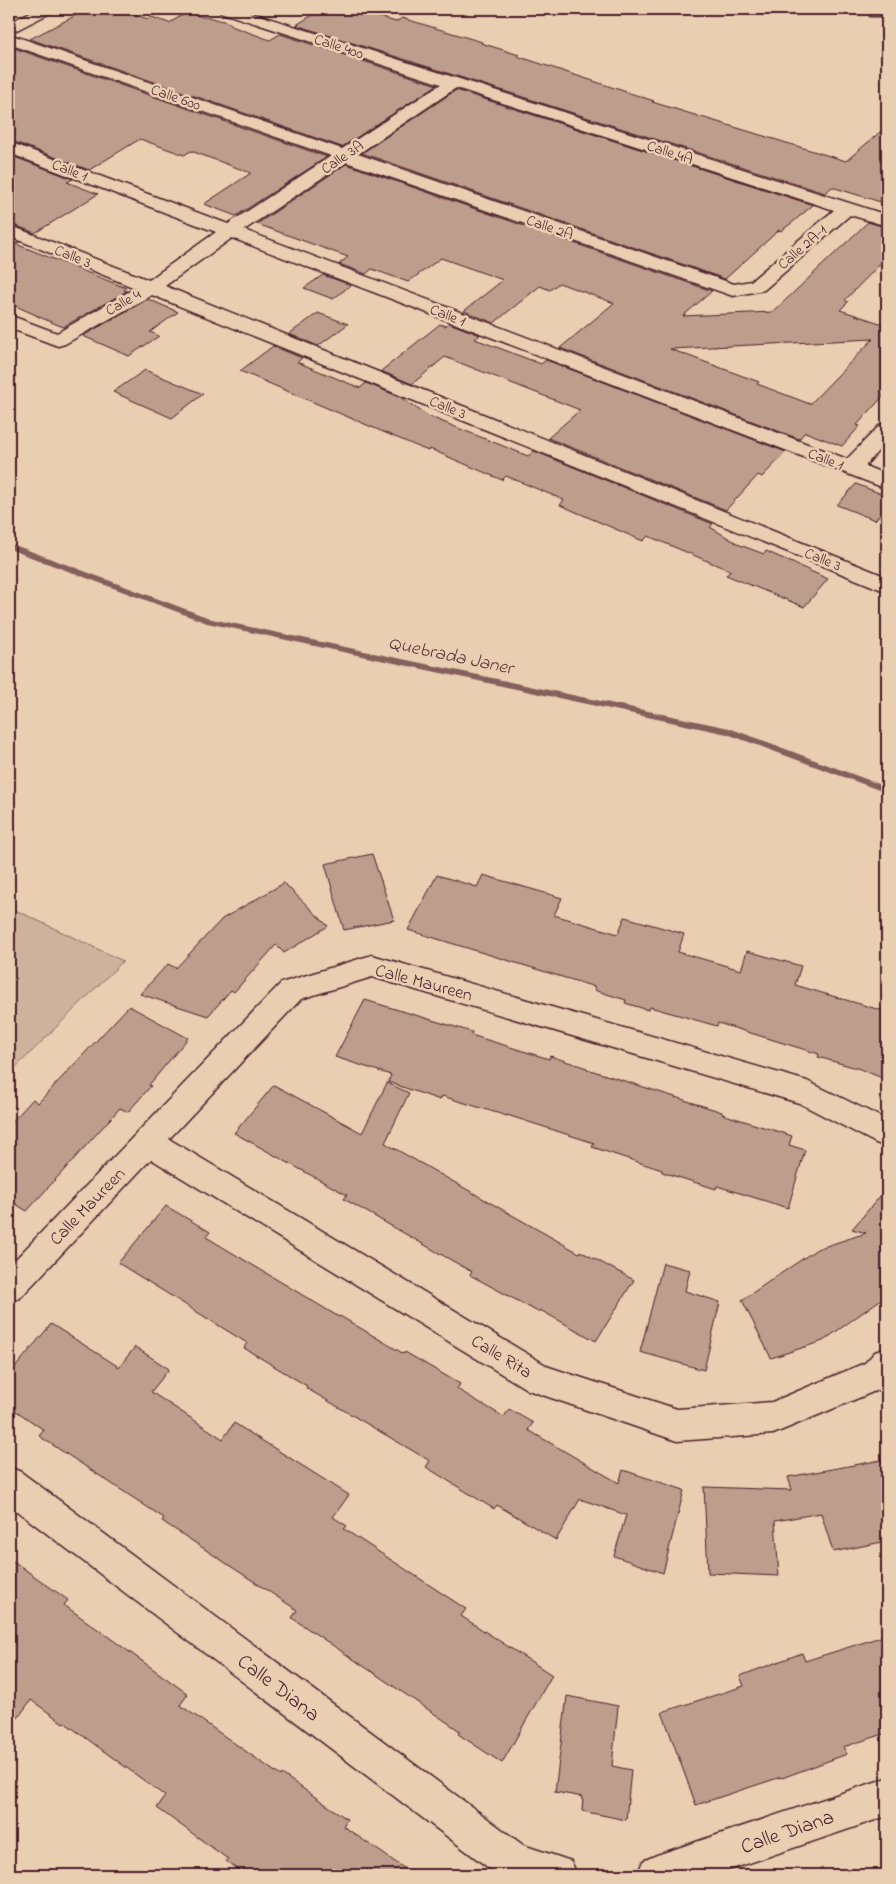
<svg xmlns="http://www.w3.org/2000/svg" width="896" height="1884" viewBox="0 0 896 1884" font-family="'Indie Flower',sans-serif">
  <style>
    .green { fill: #cfb29b; stroke: #8c6863 }
    .lines { fill: none; stroke-linecap: round; stroke-linejoin: round }
    .stream { fill: #845f5c; fill-rule: evenodd }
    .building { fill: #bd9d8c; stroke: #4a1f2b; fill-rule: evenodd }
    .street-casing { stroke: #4a1f2b; stroke-width: 3 }
    .street { fill: #eaceb1; fill-rule: evenodd }
    .labels { text-anchor: middle; stroke-width: 5; stroke-linejoin: round; paint-order: stroke }
    .far-street-label { font-size: 15px; fill: #4a1f2b; stroke: #eaceb1 }
    .street-label { font-size: 18px; fill: #4a1f2b; stroke: #eaceb1 }
    .water-label { font-size: 19px; font-style: italic; fill: #5d343b; stroke: #eaceb1 }
    .near-street-label { font-size: 21px; fill: #4a1f2b; stroke: #eaceb1 }
  </style>
  <rect width="100%" height="100%" fill="#eaceb1"/>
  <filter id="ink" filterUnits="userSpaceOnUse"><feTurbulence type="fractalNoise" baseFrequency=".02" numOctaves="2"/><feDisplacementMap in="SourceGraphic" scale="10" xChannelSelector="R" yChannelSelector="G"/><feConvolveMatrix kernelMatrix="1 2 1 2 8 2 1 2 1" color-interpolation-filters="sRGB"/></filter>
  <g filter="url(#ink)">
    <!-- green -->
    <path class="green" d="M 9,907 L 123,961 L 9,1074 Z"/>
    <g class="lines">
      <!-- stream -->
      <path class="stream" d="M 9,543 L 212,619 L 729,728 L 887,787 L 887,793 L 727,734 L 207,623 L 9,549 Z"/>
    </g>
    <!-- building -->
    <g class="building">
      <path d="M 88,9 L 118,9 L 148,19 L 152,17 L 169,23 L 188,12 L 202,17 L 209,17 L 230,23 L 231,26 L 270,40 L 280,34 L 437,85 L 342,147 L 30,39 Z"/>
      <path d="M 323,9 L 353,9 L 396,22 L 402,18 L 482,42 L 481,43 L 519,55 L 517,56 L 654,101 L 652,102 L 846,161 L 887,126 L 887,213 L 880,211 L 887,204 L 832,187 L 825,193 L 296,25 Z"/>
      <path d="M 14,48 L 327,157 L 236,216 L 204,204 L 251,173 L 191,151 L 184,155 L 140,139 L 89,170 L 9,140 L 9,50 Z"/>
      <path d="M 456,90 L 813,205 L 793,222 L 781,231 L 779,230 L 725,279 L 362,153 Z"/>
      <path d="M 9,155 L 73,179 L 67,182 L 98,194 L 35,233 L 9,223 Z"/>
      <path d="M 346,164 L 712,291 L 683,316 L 773,312 L 868,222 L 887,228 L 887,257 L 845,300 L 848,302 L 840,310 L 886,325 L 887,324 L 887,392 L 857,425 L 860,426 L 842,446 L 805,432 L 799,439 L 560,348 L 614,303 L 559,283 L 550,290 L 540,286 L 494,323 L 464,311 L 503,280 L 441,258 L 408,282 L 372,269 L 366,274 L 339,264 L 348,257 L 257,224 ZM 873,339 L 810,404 L 757,384 L 759,382 L 670,349 Z"/>
      <path d="M 9,238 L 20,242 L 16,244 L 126,288 L 124,290 L 127,291 L 63,327 L 37,316 L 38,316 L 9,303 Z"/>
      <path d="M 323,275 L 351,285 L 333,299 L 304,288 Z"/>
      <path d="M 148,299 L 178,312 L 150,332 L 159,336 L 129,356 L 83,336 Z"/>
      <path d="M 318,313 L 348,324 L 318,346 L 289,334 Z"/>
      <path d="M 449,323 L 480,335 L 475,339 L 536,362 L 541,364 L 546,360 L 786,452 L 762,477 L 758,475 L 726,510 L 548,438 L 580,410 L 445,357 L 412,384 L 381,371 L 440,324 L 445,326 Z"/>
      <path d="M 273,346 L 302,358 L 297,362 L 360,388 L 366,383 L 400,397 L 428,416 L 528,456 L 534,451 L 713,524 L 710,527 L 740,545 L 764,554 L 766,551 L 828,579 L 804,607 L 726,575 L 731,571 L 648,536 L 643,541 L 560,505 L 564,500 L 506,476 L 502,480 L 430,449 L 428,451 L 240,371 Z"/>
      <path d="M 145,370 L 203,394 L 172,418 L 113,392 Z"/>
      <path d="M 856,484 L 887,496 L 887,506 L 875,520 L 837,505 Z"/>
      <path d="M 372,854 L 394,920 L 344,930 L 325,864 Z"/>
      <path d="M 437,875 L 477,887 L 483,875 L 562,898 L 554,915 L 618,934 L 625,917 L 684,934 L 678,952 L 741,970 L 747,951 L 801,966 L 795,985 L 887,1012 L 887,1080 L 860,1069 L 818,1057 L 819,1054 L 718,1023 L 717,1026 L 650,1007 L 648,1010 L 625,1003 L 626,1000 L 594,990 L 595,987 L 408,930 Z"/>
      <path d="M 284,883 L 328,926 L 284,953 L 276,945 L 234,992 L 231,990 L 208,1016 L 140,994 L 168,964 L 176,968 L 222,919 Z"/>
      <path d="M 365,1000 L 472,1032 L 471,1035 L 549,1059 L 550,1056 L 587,1068 L 587,1069 L 722,1112 L 722,1114 L 792,1136 L 789,1145 L 805,1150 L 788,1208 L 717,1186 L 716,1189 L 662,1172 L 662,1170 L 592,1147 L 594,1143 L 507,1115 L 507,1116 L 442,1096 L 440,1100 L 388,1082 L 391,1075 L 335,1057 Z"/>
      <path d="M 129,1006 L 188,1038 L 149,1085 L 151,1086 L 128,1112 L 120,1108 L 27,1211 L 9,1200 L 9,1125 L 33,1099 L 38,1103 Z"/>
      <path d="M 387,1083 L 409,1093 L 385,1143 L 579,1253 L 580,1251 L 634,1280 L 596,1341 L 540,1310 L 538,1312 L 470,1275 L 472,1272 L 344,1199 L 347,1195 L 234,1133 L 274,1085 L 362,1133 Z"/>
      <path d="M 887,1188 L 887,1295 L 823,1341 L 771,1358 L 742,1300 L 817,1249 L 866,1233 L 852,1229 Z"/>
      <path d="M 166,1206 L 210,1232 L 206,1237 L 339,1317 L 340,1316 L 404,1354 L 405,1352 L 460,1384 L 457,1389 L 504,1417 L 509,1409 L 533,1423 L 528,1430 L 619,1483 L 623,1470 L 684,1490 L 663,1573 L 614,1556 L 626,1515 L 580,1499 L 556,1540 L 497,1505 L 494,1509 L 426,1467 L 430,1461 L 306,1388 L 307,1386 L 244,1348 L 247,1343 L 118,1263 Z"/>
      <path d="M 663,1263 L 690,1270 L 685,1291 L 720,1302 L 704,1370 L 640,1352 Z"/>
      <path d="M 51,1324 L 119,1367 L 135,1347 L 169,1369 L 151,1392 L 223,1439 L 234,1423 L 349,1495 L 333,1517 L 347,1526 L 344,1529 L 466,1609 L 461,1616 L 552,1675 L 502,1763 L 458,1734 L 460,1731 L 292,1618 L 297,1610 L 162,1521 L 164,1518 L 39,1436 L 44,1430 L 9,1406 L 9,1375 Z"/>
      <path d="M 887,1459 L 887,1541 L 833,1552 L 821,1513 L 775,1521 L 779,1576 L 708,1573 L 704,1487 L 792,1490 L 788,1477 Z"/>
      <path d="M 9,1558 L 68,1600 L 64,1605 L 188,1694 L 180,1705 L 281,1776 L 282,1774 L 347,1819 L 343,1826 L 414,1875 L 245,1875 L 226,1861 L 228,1859 L 157,1808 L 165,1796 L 64,1722 L 63,1723 L 31,1700 L 9,1730 Z"/>
      <path d="M 887,1635 L 887,1733 L 843,1747 L 847,1754 L 782,1778 L 781,1777 L 696,1805 L 662,1712 L 744,1686 L 740,1676 L 802,1653 L 805,1661 Z"/>
      <path d="M 567,1696 L 618,1706 L 612,1766 L 631,1770 L 626,1820 L 582,1811 L 583,1797 L 555,1792 Z"/>
    </g>
    <g class="lines">
      <defs>
        <g id="street">
          <path d="M 36,9 L 55,9 L 52,12 L 9,34 L 9,23 Z"/>
          <path d="M 217,9 L 240,9 L 887,215 L 887,226 L 850,215 L 764,290 L 733,296 L 346,162 L 244,230 L 847,459 L 880,425 L 887,423 L 887,441 L 865,466 L 887,475 L 887,489 L 232,238 L 165,286 L 887,577 L 887,592 L 152,295 L 65,344 L 58,346 L 9,328 L 9,315 L 57,333 L 135,288 L 9,236 L 9,225 L 149,280 L 216,232 L 9,153 L 9,142 L 228,224 L 331,156 L 9,44 L 9,34 L 342,149 L 441,84 L 220,12 ZM 456,88 L 834,210 L 751,281 L 734,284 L 358,154 Z"/>
          <path d="M 867,9 L 883,9 L 880,16 L 870,16 Z"/>
          <path d="M 372,955 L 807,1081 L 887,1120 L 887,1147 L 876,1143 L 799,1103 L 372,977 L 301,999 L 169,1139 L 549,1367 L 677,1409 L 772,1402 L 865,1363 L 875,1352 L 887,1348 L 887,1386 L 773,1434 L 677,1441 L 528,1390 L 151,1159 L 20,1298 L 9,1302 L 9,1266 L 281,983 Z"/>
          <path d="M 9,1467 L 21,1472 L 523,1845 L 571,1861 L 577,1875 L 498,1875 L 9,1505 Z"/>
          <path d="M 887,1778 L 887,1816 L 714,1875 L 637,1875 L 643,1861 L 657,1855 Z"/>
        </g>
      </defs>
      <!-- street casing -->
      <use href="#street" class="street-casing"/>
      <!-- street -->
      <use href="#street" class="street"/>
    </g>
  </g>
  <g class="labels">
    <!-- far-street labels -->
    <g class="far-street-label">
      <text transform="translate(339 46) rotate(18)" y="5">Calle 400</text>
      <text transform="translate(176 97) rotate(19)" y="5">Calle 600</text>
      <text transform="translate(670 152) rotate(18)" y="5">Calle 4A</text>
      <text transform="translate(342 157) rotate(-34)" y="5">Calle 3A</text>
      <text transform="translate(70 170) rotate(21)" y="5">Calle 1</text>
      <text transform="translate(550 227) rotate(19)" y="5">Calle 2A</text>
      <text transform="translate(802 247) rotate(-41)" y="5">Calle 2A-1</text>
      <text transform="translate(73 256) rotate(22)" y="5">Calle 3</text>
      <text transform="translate(123 302) rotate(-30)" y="5">Calle 4</text>
      <text transform="translate(448 315) rotate(21)" y="5">Calle 1</text>
      <text transform="translate(448 407) rotate(22)" y="5">Calle 3</text>
      <text transform="translate(826 459) rotate(21)" y="5">Calle 1</text>
      <text transform="translate(823 559) rotate(22)" y="5">Calle 3</text>
    </g>
    <!-- street labels -->
    <g class="street-label">
      <text transform="translate(424 982) rotate(15)" y="6">Calle Maureen</text>
      <text transform="translate(87 1206) rotate(-46)" y="6">Calle Maureen</text>
      <text transform="translate(502 1356) rotate(31)" y="6">Calle Rita</text>
    </g>
    <!-- water labels -->
    <g class="water-label">
      <text transform="translate(451 654) rotate(12)" y="7">Quebrada Janer</text>
    </g>
    <!-- near-street labels -->
    <g class="near-street-label">
      <text transform="translate(279 1687) rotate(37)" y="7">Calle Diana</text>
      <text transform="translate(787 1831) rotate(-19)" y="7">Calle Diana</text>
    </g>
  </g>
  <!-- margin -->
  <rect width="896" height="1884" fill="none" stroke="#eaceb1" stroke-width="30"/>
  <rect x="15" y="15" width="866" height="1854" fill="none" stroke="#4a1f2b" stroke-width="2" filter="url(#ink)"/>
</svg>
